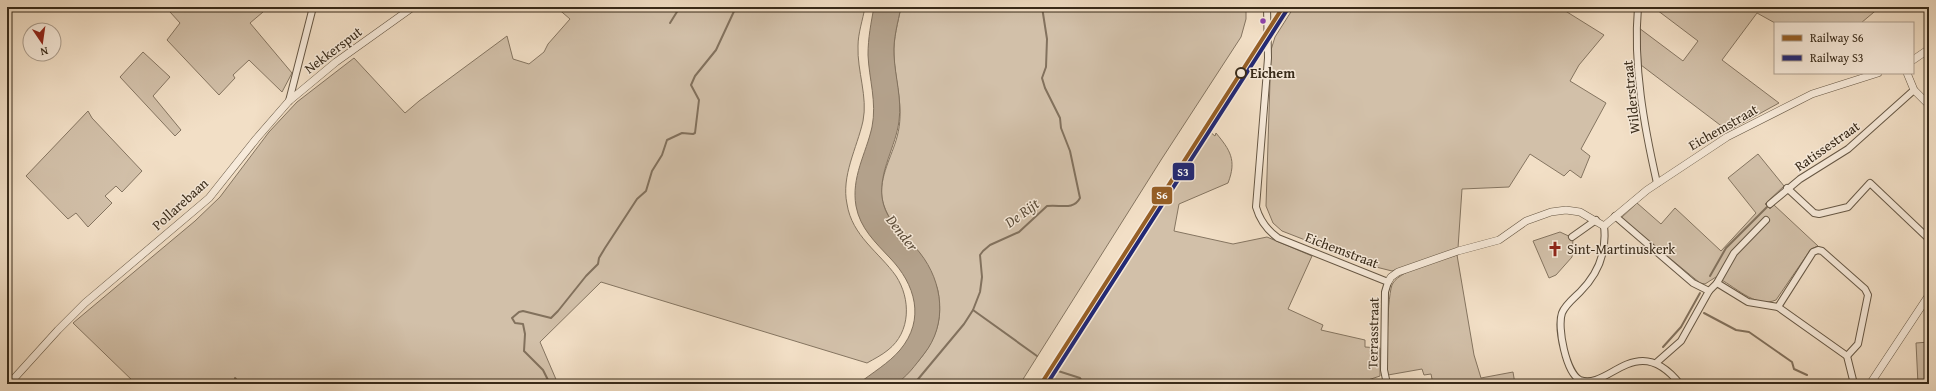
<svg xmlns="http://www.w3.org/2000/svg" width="1936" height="391" viewBox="0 0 1936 391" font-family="'Gentium Book Plus',serif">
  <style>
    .green { fill: #d2c0a9; stroke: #857561 }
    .water { fill: #b3a18b; stroke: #82715d }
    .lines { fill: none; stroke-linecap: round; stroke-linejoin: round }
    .stream { stroke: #82715d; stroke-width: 2 }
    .minor-casing { stroke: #665744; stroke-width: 8 }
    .tertiary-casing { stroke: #665744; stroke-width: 8 }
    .minor { stroke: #f7eada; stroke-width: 6 }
    .tertiary { stroke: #f7eada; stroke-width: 7 }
    .rail-1-casing { stroke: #f7eada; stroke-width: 7 }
    .rail-2-casing { stroke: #f7eada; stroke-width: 7 }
    .rail-1 { stroke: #965f26; stroke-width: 4 }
    .rail-2 { stroke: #222975; stroke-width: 4 }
    .bus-dot { fill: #8e44ad; stroke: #f7eada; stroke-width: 1.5 }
    .stop-dot { fill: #f7eada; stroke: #382a19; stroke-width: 2 }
    .labels { text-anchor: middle; stroke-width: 3; stroke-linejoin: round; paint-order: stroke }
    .street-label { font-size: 14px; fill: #382a19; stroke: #f7eada }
    .stop-label { font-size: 14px; font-weight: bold; fill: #382a19; stroke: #f7eada; text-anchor: start }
    .poi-label { font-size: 14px; fill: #382a19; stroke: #f7eada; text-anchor: start }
    .water-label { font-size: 15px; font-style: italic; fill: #5d4e3b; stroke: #f7eada }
    .line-badge { stroke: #f7eada; stroke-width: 1.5 }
    .badge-label { font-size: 11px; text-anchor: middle; font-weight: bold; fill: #fff }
  </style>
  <rect width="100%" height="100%" fill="#f2dfc6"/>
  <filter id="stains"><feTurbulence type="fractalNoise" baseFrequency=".005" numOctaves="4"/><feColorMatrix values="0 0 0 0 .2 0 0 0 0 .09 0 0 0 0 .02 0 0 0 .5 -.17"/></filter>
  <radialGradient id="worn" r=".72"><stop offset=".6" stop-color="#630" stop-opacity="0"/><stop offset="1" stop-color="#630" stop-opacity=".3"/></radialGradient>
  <!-- green -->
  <g class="green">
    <path d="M 174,7 L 259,7 L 263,12 L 250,23 L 292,73 L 282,92 L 249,60 L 233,75 L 235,78 L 219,95 L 167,40 L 180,23 L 170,12 Z"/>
    <path d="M 556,7 L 865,7 C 863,19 858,33 858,46 C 857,71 868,97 863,121 C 857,148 841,176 847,204 C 852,236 879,252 896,276 C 911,299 911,332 888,350 C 882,355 874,359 867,363 L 601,282 L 540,342 L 558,384 L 136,384 L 73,323 L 195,221 L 220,197 L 269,132 L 297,102 L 354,58 L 405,113 L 419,101 L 507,36 L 513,59 L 529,64 L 544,52 L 548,44 L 570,19 Z"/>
    <path d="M 901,7 L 1246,7 L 1246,19 L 1241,37 L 1161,160 L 1020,384 L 894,384 C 920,364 944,335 939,300 C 939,296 938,289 936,285 C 928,270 915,255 905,241 C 896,227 885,215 882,198 C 879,177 892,156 897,137 C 905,109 895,83 894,55 C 893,39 898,22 901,7 Z"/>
    <path d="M 1294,7 L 1559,7 L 1604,35 L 1579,65 L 1570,81 L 1606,103 L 1581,149 L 1590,156 L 1581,178 L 1570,170 L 1564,176 L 1530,154 L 1509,187 L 1462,189 L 1458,248 L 1392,271 L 1372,266 L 1282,231 L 1273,223 L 1266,206 L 1271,50 L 1275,37 Z"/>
    <path d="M 1653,7 L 1880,7 L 1861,23 L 1775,23 L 1757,13 L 1722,60 L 1779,103 L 1728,131 L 1641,65 L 1639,28 L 1683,61 L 1698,41 Z"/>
    <path d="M 143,52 L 170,77 L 153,96 L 181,130 L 175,136 L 120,77 Z"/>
    <path d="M 88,111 L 92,118 L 142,171 L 122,192 L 116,186 L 105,196 L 112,203 L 88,227 L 76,213 L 68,219 L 26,176 Z"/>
    <path d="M 1210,132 L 1215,136 L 1216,133 C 1230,150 1237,160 1228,183 L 1179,204 L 1174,231 L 1233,244 L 1267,237 L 1312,256 L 1288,309 L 1323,325 L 1321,330 L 1365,340 L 1365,347 L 1380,348 L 1380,376 L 1356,384 L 1050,384 L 1058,372 L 1055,369 Z"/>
    <path d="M 1758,154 L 1784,186 L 1765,204 L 1770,209 L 1774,205 L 1818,246 L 1811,249 L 1776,300 C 1755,309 1734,285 1716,277 L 1705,284 L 1700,283 L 1621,218 L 1637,203 L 1661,224 L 1675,208 L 1721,251 L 1756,213 L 1728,178 Z"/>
    <path d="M 1560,232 L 1573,238 L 1572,257 L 1556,275 L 1549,278 L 1533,241 Z"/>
    <path d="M 1457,255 L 1474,355 L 1481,378 L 1513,372 L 1515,384 L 1433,384 L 1431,374 L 1424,375 L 1422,369 L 1388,375 C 1386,364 1387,291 1393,283 C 1402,269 1441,260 1457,255 Z"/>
    <path d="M 1929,342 L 1929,384 L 1918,384 L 1916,343 Z"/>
  </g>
  <!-- water -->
  <path class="water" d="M 874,7 L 901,7 C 898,22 893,39 894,55 C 895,77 902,98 899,121 C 896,146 879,171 882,197 C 885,222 906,235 920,253 C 943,282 948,324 924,354 C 916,364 906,379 894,384 C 887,387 867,384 858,384 C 872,373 889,363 900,350 C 926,319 915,284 890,258 C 875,242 860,228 856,206 C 851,177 866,154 872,127 C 877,102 869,79 868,55 C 868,38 871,23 874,7 Z"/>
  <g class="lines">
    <!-- stream -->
    <g class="stream">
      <path d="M 670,23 L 680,7"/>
      <path d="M 1710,276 L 1726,248 L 1768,206"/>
      <path d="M 973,310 L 1037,356"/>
      <path d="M 1704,313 L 1736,330 L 1749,332 L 1792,362 L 1794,369 L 1807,375"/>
      <path d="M 1663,347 L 1681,327 L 1700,293"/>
      <path d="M 1055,370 L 1080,378 L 1084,384"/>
      <path d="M 235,378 L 240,384"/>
      <path d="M 550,384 L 543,370 L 524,351 L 525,334 L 523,324 L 515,323 L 512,318 L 519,312 L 523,311 L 551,318 L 558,311 L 586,276 L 598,264 L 599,258 L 605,248 L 637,199 L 646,191 L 652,171 L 662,155 L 667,140 L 682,133 L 693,134 L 695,133 L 699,100 L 691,85 L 695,76 L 716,50 L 736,7"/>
      <path d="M 914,384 L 964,324 L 973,310 L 980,292 L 982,277 L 980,255 L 983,251 L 990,245 L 1019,232 L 1047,206 C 1060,204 1073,211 1080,198 L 1070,151 L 1061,128 L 1060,118 L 1045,88 L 1042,78 L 1046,67 L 1047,39 L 1042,7"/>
    </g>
    <defs>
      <g id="minor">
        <path d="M 1267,7 L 1268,58 L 1256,207 C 1260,221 1267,230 1278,238 L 1388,282 L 1385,292 L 1384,370 L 1387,384"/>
        <path d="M 1638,7 C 1633,66 1644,126 1657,183"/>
        <path d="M 289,101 L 313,7"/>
        <path d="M 1787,188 L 1814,213 L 1819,214 L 1848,207 L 1870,183 L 1929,239"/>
        <path d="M 1770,204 L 1800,179 L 1848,149 L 1914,90"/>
        <path d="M 1615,216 L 1693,283 L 1709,291 L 1681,341 L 1656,363"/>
        <path d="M 1604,226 C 1607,252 1598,274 1580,292 C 1574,298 1565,305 1562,313 C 1557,327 1566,373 1580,380 C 1609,391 1636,329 1680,384"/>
        <path d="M 1572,237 L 1596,220"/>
        <path d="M 1717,283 L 1734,253 L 1766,220"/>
        <path d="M 1709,291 L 1717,283 L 1748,302 L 1778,307 L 1847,356 L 1854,384"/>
        <path d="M 1778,307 L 1813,252 L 1818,250 L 1822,251 L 1865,289 L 1868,295 L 1858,344 L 1847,356"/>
      </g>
      <g id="tertiary">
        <path d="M 1913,60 L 1929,49"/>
        <path d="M 1907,73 L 1914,90 L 1929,105"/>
        <path d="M 1388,282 L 1391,277 L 1398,272 L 1458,251 L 1499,240 L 1526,221 L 1551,212 L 1566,210 L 1580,212 L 1604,226 L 1647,190 L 1727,137 L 1812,94 L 1878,73"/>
        <path d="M 9,384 L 58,330 L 85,303 L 209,198 L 256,139 L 289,101 L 336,62 L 413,7"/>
        <path d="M 1870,384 L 1929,295"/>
      </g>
    </defs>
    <!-- minor casing -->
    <use href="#minor" class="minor-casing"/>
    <!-- tertiary casing -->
    <use href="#tertiary" class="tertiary-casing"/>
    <!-- minor -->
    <use href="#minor" class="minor"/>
    <!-- tertiary -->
    <use href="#tertiary" class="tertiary"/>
    <defs>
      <path id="rail-1" d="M 1041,384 L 1283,7"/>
      <path id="rail-2" d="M 1047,384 L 1287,10"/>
    </defs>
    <!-- rail-1 casing -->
    <use href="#rail-1" class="rail-1-casing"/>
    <!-- rail-2 casing -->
    <use href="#rail-2" class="rail-2-casing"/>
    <!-- rail-1 -->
    <use href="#rail-1" class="rail-1"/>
    <!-- rail-2 -->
    <use href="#rail-2" class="rail-2"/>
  </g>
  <!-- icons -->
  <defs>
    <symbol id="church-bare" viewBox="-9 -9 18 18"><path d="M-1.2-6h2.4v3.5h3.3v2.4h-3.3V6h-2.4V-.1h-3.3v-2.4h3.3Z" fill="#8f2418" stroke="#f7eada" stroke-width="2.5" paint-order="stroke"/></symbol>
  </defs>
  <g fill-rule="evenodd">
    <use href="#church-bare" x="1544" y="238" width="22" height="22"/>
  </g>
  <!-- markers -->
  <circle class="bus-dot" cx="1263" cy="21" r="3.5"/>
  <circle class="stop-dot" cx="1241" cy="73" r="5"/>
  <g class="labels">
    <!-- street labels -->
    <g class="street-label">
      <text transform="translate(333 50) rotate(-37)" y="5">Nekkersput</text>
      <text transform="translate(1631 97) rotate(-96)" y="5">Wilderstraat</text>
      <text transform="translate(1723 127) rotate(-30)" y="5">Eichemstraat</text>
      <text transform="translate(1827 146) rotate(-35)" y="5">Ratissestraat</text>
      <text transform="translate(180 204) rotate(-42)" y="5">Pollarebaan</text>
      <text transform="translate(1342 250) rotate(21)" y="5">Eichemstraat</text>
      <text transform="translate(1373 333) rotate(-89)" y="5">Terrasstraat</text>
    </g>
    <!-- stop labels -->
    <g class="stop-label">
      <text x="1250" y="78">Eichem</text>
    </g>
    <!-- poi labels -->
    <g class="poi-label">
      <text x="1567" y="254">Sint-Martinuskerk</text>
    </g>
    <!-- water labels -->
    <g class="water-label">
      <text transform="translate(1022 213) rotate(-36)" y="5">De Rijt</text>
      <text transform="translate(902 233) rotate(52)" y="5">Dender</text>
    </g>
  </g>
  <g class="line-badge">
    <rect x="1172" y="162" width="23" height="19" rx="4" fill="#222975"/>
    <rect x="1151" y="186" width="22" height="19" rx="4" fill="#965f26"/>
  </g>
  <g class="badge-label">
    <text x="1183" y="176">S3</text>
    <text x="1162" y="199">S6</text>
  </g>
  <!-- margin -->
  <rect width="1936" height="391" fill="none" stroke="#f2dfc6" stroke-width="24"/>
  <rect x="8" y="8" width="1920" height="375" fill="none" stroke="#382a19" stroke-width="2"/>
  <rect x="12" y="12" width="1912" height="367" fill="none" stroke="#382a19"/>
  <!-- legend -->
  <rect x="1774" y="22" width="140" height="52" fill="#f7eada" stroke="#ab9d8d"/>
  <rect x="1782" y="35" width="20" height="6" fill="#965f26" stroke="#ab9d8d"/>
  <text x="1810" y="42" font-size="12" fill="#382a19">Railway S6</text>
  <rect x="1782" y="55" width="20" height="6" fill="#222975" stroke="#ab9d8d"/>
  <text x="1810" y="62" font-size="12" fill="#382a19">Railway S3</text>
  <!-- north arrow -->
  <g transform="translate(42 42) rotate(167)"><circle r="19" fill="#f7eada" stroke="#ab9d8d"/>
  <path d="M0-3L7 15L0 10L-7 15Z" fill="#8f2418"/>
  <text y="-6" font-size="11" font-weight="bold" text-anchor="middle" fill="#382a19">N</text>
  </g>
  <rect width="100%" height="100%" filter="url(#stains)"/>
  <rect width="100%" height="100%" fill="url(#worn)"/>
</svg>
